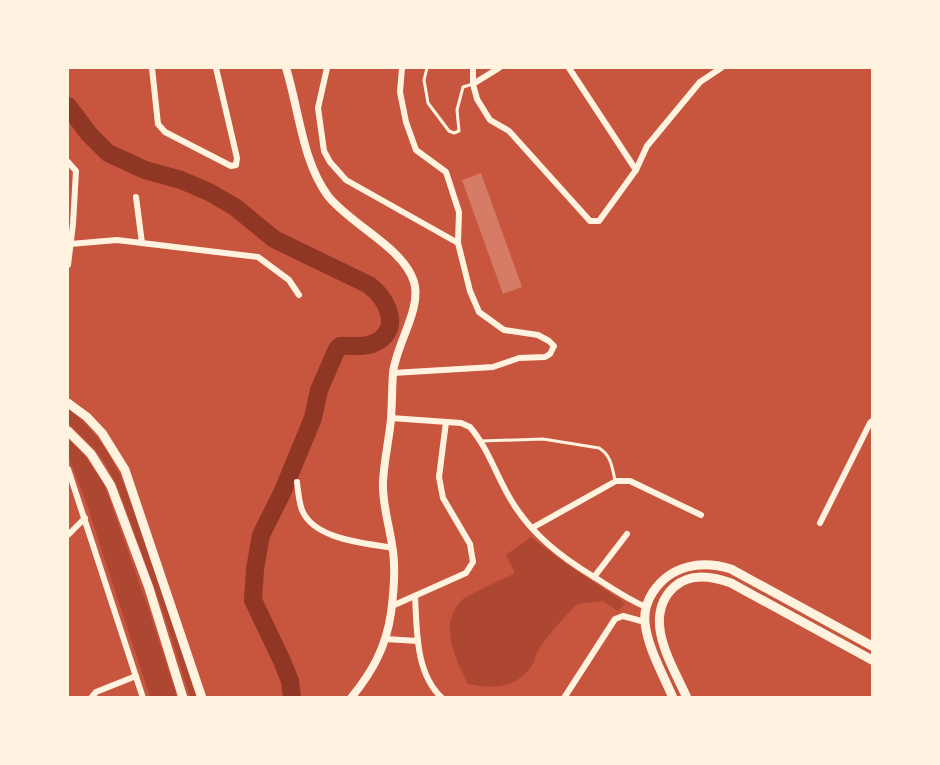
<svg xmlns="http://www.w3.org/2000/svg" width="940" height="765" viewBox="0 0 940 765" font-family="Quicksand,sans-serif">
  <style>
    .green { fill: #ae4732 }
    .lines { fill: none; stroke-linecap: round; stroke-linejoin: round }
    .river { stroke: #8f3625; stroke-width: 18 }
    .building { fill: #d67c66 }
    .service { stroke: #fff3e0; stroke-width: 3 }
    .minor { stroke: #fff3e0; stroke-width: 6 }
    .tertiary { stroke: #fff3e0; stroke-width: 8 }
    .trunk { stroke: #fff3e0; stroke-width: 9 }
  </style>
  <rect width="100%" height="100%" fill="#c8553d"/>
  <!-- green -->
  <g class="green">
    <path d="M 68,408 C 120,451 127,494 148,553 C 165,601 181,649 196,697 L 190,697 L 163,612 L 118,488 L 106,465 L 94,448 L 68,423 Z"/>
    <path d="M 68,439 L 82,452 L 104,484 L 149,610 L 177,697 L 150,697 L 84,496 L 68,455 Z"/>
    <path d="M 531,537 L 565,563 L 625,603 L 618,611 L 603,601 L 577,604 C 565,617 551,631 541,646 C 536,652 535,661 531,667 C 515,689 492,689 468,684 C 456,660 438,625 461,601 C 467,595 504,579 515,573 L 506,555 Z"/>
  </g>
  <g class="lines">
    <!-- river -->
    <path class="river" d="M 68,106 L 89,134 L 108,153 L 145,170 L 181,180 L 209,192 L 235,207 L 274,239 L 369,285 C 389,300 403,332 372,344 C 361,348 351,345 340,346 L 337,349 L 319,390 L 313,418 L 282,493 L 261,535 L 255,569 L 253,600 L 282,661 L 290,681 L 292,698"/>
  </g>
  <!-- building -->
  <path class="building" d="M 481,173 L 522,287 L 503,294 L 462,180 Z"/>
  <g class="lines">
    <!-- service -->
    <g class="service">
      <path d="M 427,68 L 424,80 L 428,103 L 449,131 L 454,133 L 459,131 L 457,110 L 463,87 L 473,84"/>
      <path d="M 481,441 L 543,439 L 599,448 C 611,455 612,467 615,480"/>
    </g>
    <!-- minor -->
    <g class="minor">
      <path d="M 152,68 L 158,124 L 165,132 L 231,166 L 236,165 L 237,158 L 216,68"/>
      <path d="M 327,68 L 318,108 L 324,151 L 330,162 L 346,180 L 458,243"/>
      <path d="M 473,68 L 473,84 L 477,99 L 490,120 L 509,131 L 590,221 L 599,221 L 636,170 L 647,146 L 700,82 L 721,68"/>
      <path d="M 569,68 L 636,170"/>
      <path d="M 473,84 L 499,68"/>
      <path d="M 68,162 L 76,171 L 73,224 L 68,265"/>
      <path d="M 136,197 L 142,243"/>
      <path d="M 70,244 L 117,240 L 258,257 L 289,280 L 299,295"/>
      <path d="M 393,373 L 493,367 L 519,358 L 545,357 L 550,354 L 554,346 L 549,341 L 538,335 L 504,330 L 479,312 L 470,291 L 458,243 L 459,212 L 446,172 L 416,150 L 406,122 L 400,92 L 402,68"/>
      <path d="M 391,418 L 461,423 L 470,427 C 488,448 497,477 511,500 C 531,534 561,557 594,577 C 612,588 627,599 646,607"/>
      <path d="M 68,469 L 143,698"/>
      <path d="M 297,482 C 298,491 299,502 302,510 C 314,540 366,543 393,548"/>
      <path d="M 820,523 L 870,423 L 872,421"/>
      <path d="M 532,528 L 616,481 L 630,481 L 701,515"/>
      <path d="M 68,535 L 85,518"/>
      <path d="M 594,577 L 627,534"/>
      <path d="M 415,596 C 417,629 415,673 442,698"/>
      <path d="M 392,606 L 466,573 L 473,562 L 470,544 L 443,498 L 439,477 L 446,422"/>
      <path d="M 385,639 L 418,641"/>
      <path d="M 91,698 L 96,692 L 136,676"/>
      <path d="M 564,698 L 615,619 L 623,616 L 645,622"/>
    </g>
    <!-- tertiary -->
    <path class="tertiary" d="M 286,68 C 299,109 302,161 328,196 C 351,225 404,248 414,282 C 422,309 396,344 393,373 C 392,388 392,404 391,419 C 389,440 384,461 383,482 C 382,503 389,524 392,545 C 396,566 394,591 391,613 C 386,647 373,671 351,698"/>
    <!-- trunk -->
    <g class="trunk">
      <path d="M 68,403 L 87,417 L 102,433 L 125,470 L 202,698"/>
      <path d="M 68,431 L 91,454 L 111,486 L 149,588 L 183,698"/>
      <path d="M 673,698 C 663,674 648,649 645,623 C 644,613 647,601 653,592 C 671,565 701,560 731,569 L 872,646"/>
      <path d="M 687,698 C 672,664 641,618 674,587 C 690,572 712,576 731,583 L 872,660"/>
    </g>
  </g>
  <!-- border -->
  <rect width="940" height="765" fill="none" stroke="#fff3e0" stroke-width="138"/>
</svg>
